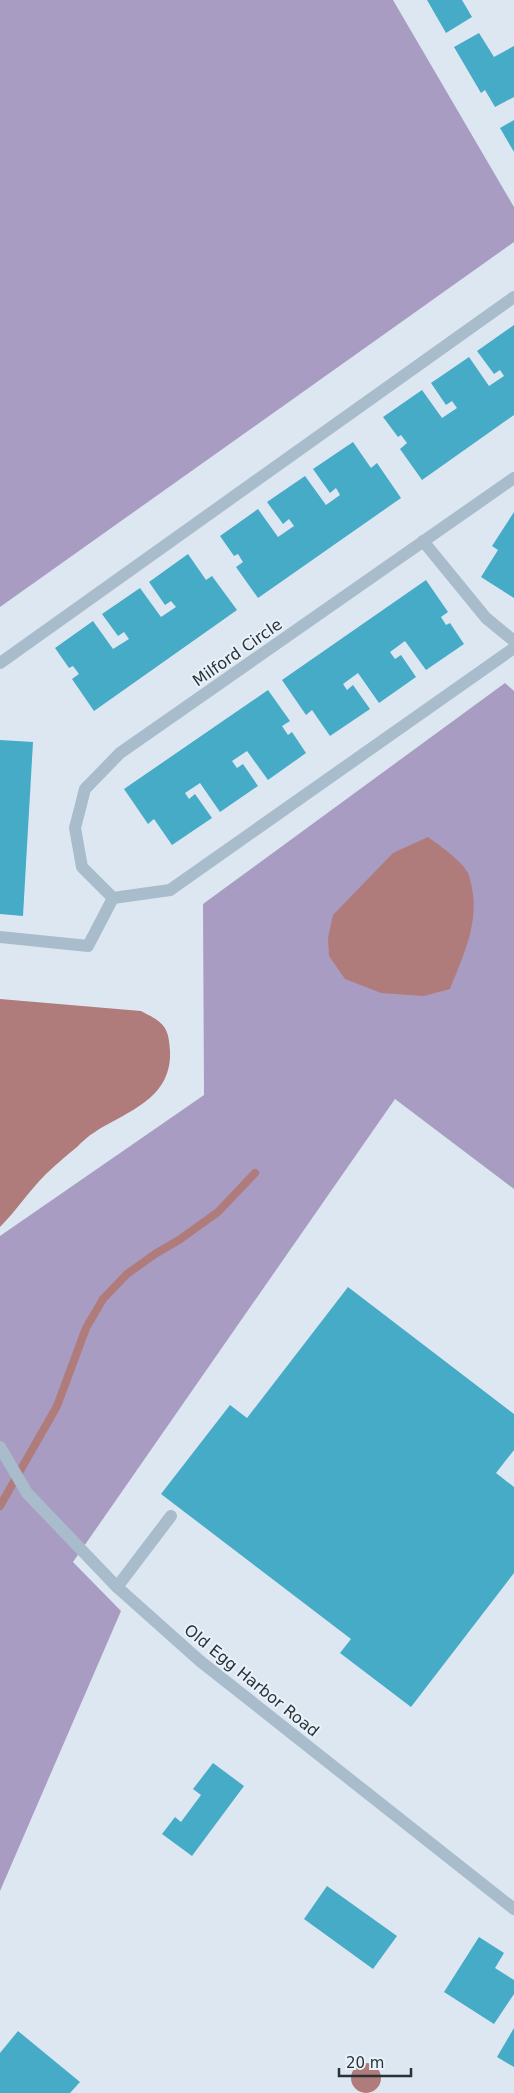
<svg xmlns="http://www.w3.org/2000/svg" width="514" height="2093" viewBox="0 0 514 2093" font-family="'DejaVu Sans',sans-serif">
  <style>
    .green { fill: #a89cc2 }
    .water { fill: #b07c7b }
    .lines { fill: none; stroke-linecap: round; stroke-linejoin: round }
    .stream { stroke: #b07c7b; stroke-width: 8 }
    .building { fill: #46abc7 }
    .minor { stroke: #a8bccb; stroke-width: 12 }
    .labels { text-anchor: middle; stroke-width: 4; stroke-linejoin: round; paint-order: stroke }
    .street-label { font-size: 16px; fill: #283337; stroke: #e9f1fa }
  </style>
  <rect width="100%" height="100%" fill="#dde7f2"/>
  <!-- green -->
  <g class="green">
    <path d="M 0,0 L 393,0 L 514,207 L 514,242 L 0,607 Z"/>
    <path d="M 505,683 L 514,691 L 514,1189 L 395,1099 L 73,1562 L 121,1611 L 0,1891 L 0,1236 L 204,1095 L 203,904 Z"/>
  </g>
  <!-- water -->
  <g class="water">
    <path d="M 428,837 C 440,846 461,860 468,873 C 470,877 471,884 472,888 C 479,924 463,956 450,989 L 424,996 L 381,993 L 345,979 L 329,956 L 328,938 L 333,915 L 393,853 Z"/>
    <path d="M 0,999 L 141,1011 C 162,1022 169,1025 170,1051 C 172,1099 128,1111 95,1132 C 88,1136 82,1142 77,1147 C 66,1156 55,1165 45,1175 C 29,1191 16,1211 0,1227 Z"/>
    <circle cx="366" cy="2078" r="15"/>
  </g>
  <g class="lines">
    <!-- stream -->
    <path class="stream" d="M 0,1506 L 57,1406 L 86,1328 L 103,1299 L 127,1274 L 155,1254 L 179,1240 L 218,1212 L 255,1173"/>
  </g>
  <!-- building -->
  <g class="building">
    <path d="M 427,0 L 462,0 L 472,17 L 446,33 Z"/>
    <path d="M 479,33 L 494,57 L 514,46 L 514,97 L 495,107 L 485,90 L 481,93 L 454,47 Z"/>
    <path d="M 514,120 L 514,152 L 500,128 Z"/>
    <path d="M 514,325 L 514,415 L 422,480 L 400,449 L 407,443 L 401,435 L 398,437 L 383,417 L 422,390 L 442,418 L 457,408 L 452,401 L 446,405 L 431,383 L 469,357 L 489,386 L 504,376 L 500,370 L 494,374 L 477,351 Z"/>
    <path d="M 353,442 L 371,468 L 377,463 L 401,498 L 258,598 L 236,567 L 243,562 L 238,554 L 234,556 L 220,536 L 258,509 L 278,537 L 294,526 L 289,519 L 283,524 L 267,502 L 305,476 L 326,505 L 340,495 L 336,488 L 330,493 L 313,469 Z"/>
    <path d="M 514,512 L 514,598 L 481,577 L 498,550 L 492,546 Z"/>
    <path d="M 188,554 L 206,580 L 212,576 L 237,610 L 94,711 L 72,679 L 79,674 L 73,666 L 69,668 L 55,648 L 93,621 L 113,649 L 129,639 L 124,632 L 118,636 L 102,614 L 140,588 L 161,617 L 176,607 L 171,601 L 165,605 L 149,582 Z"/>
    <path d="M 426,580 L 448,612 L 441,617 L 446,625 L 450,623 L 464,644 L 426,670 L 405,641 L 390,652 L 395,659 L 401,655 L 416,677 L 379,703 L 358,673 L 343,684 L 347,690 L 353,685 L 370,709 L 330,736 L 312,710 L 306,715 L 282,680 Z"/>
    <path d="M 268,690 L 290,721 L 282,726 L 288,735 L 292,732 L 306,753 L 268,780 L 247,751 L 232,761 L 237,768 L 243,764 L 258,786 L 220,812 L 200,783 L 185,793 L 189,799 L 195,794 L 212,818 L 172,845 L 154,819 L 148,824 L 124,789 Z"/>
    <path d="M 0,740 L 33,742 L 23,916 L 0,914 Z"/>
    <path d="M 348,1287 L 514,1414 L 514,1450 L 496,1473 L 514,1487 L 514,1573 L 411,1707 L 340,1653 L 351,1639 L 161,1494 L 230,1405 L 247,1418 Z"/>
    <path d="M 213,1763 L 244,1786 L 192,1856 L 162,1834 L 175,1817 L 181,1822 L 201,1795 L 193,1789 Z"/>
    <path d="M 327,1886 L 397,1936 L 373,1969 L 304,1919 Z"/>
    <path d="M 479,1937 L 504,1953 L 495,1968 L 514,1980 L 514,1994 L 494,2024 L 444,1992 Z"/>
    <path d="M 514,2028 L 514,2067 L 497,2057 Z"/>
    <path d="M 18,2031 L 80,2082 L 70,2093 L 0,2093 L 0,2053 Z"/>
  </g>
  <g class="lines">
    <!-- minor -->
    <g class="minor">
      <path d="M 423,541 L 486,618 L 514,641"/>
      <path d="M 0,663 L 514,297"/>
      <path d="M 113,898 L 82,867 L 75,828 L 85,789 L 120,753 L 514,478"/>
      <path d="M 113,898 L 170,890 L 514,648"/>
      <path d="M 0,937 L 88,946 L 113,898"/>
      <path d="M 0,1447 L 27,1493 L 117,1587 L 200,1661 L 514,1909"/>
      <path d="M 117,1587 L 171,1516"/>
    </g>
  </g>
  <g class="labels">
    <!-- street labels -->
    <g class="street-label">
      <text transform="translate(237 652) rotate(-35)" y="6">Milford Circle</text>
      <text transform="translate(252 1680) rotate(39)" y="6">Old Egg Harbor Road</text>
    </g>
  </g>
  <!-- scale -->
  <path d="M339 2068v8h72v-8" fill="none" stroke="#283337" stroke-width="2.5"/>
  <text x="346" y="2068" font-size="15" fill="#283337" stroke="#e9f1fa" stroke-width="4" paint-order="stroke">20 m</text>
</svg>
